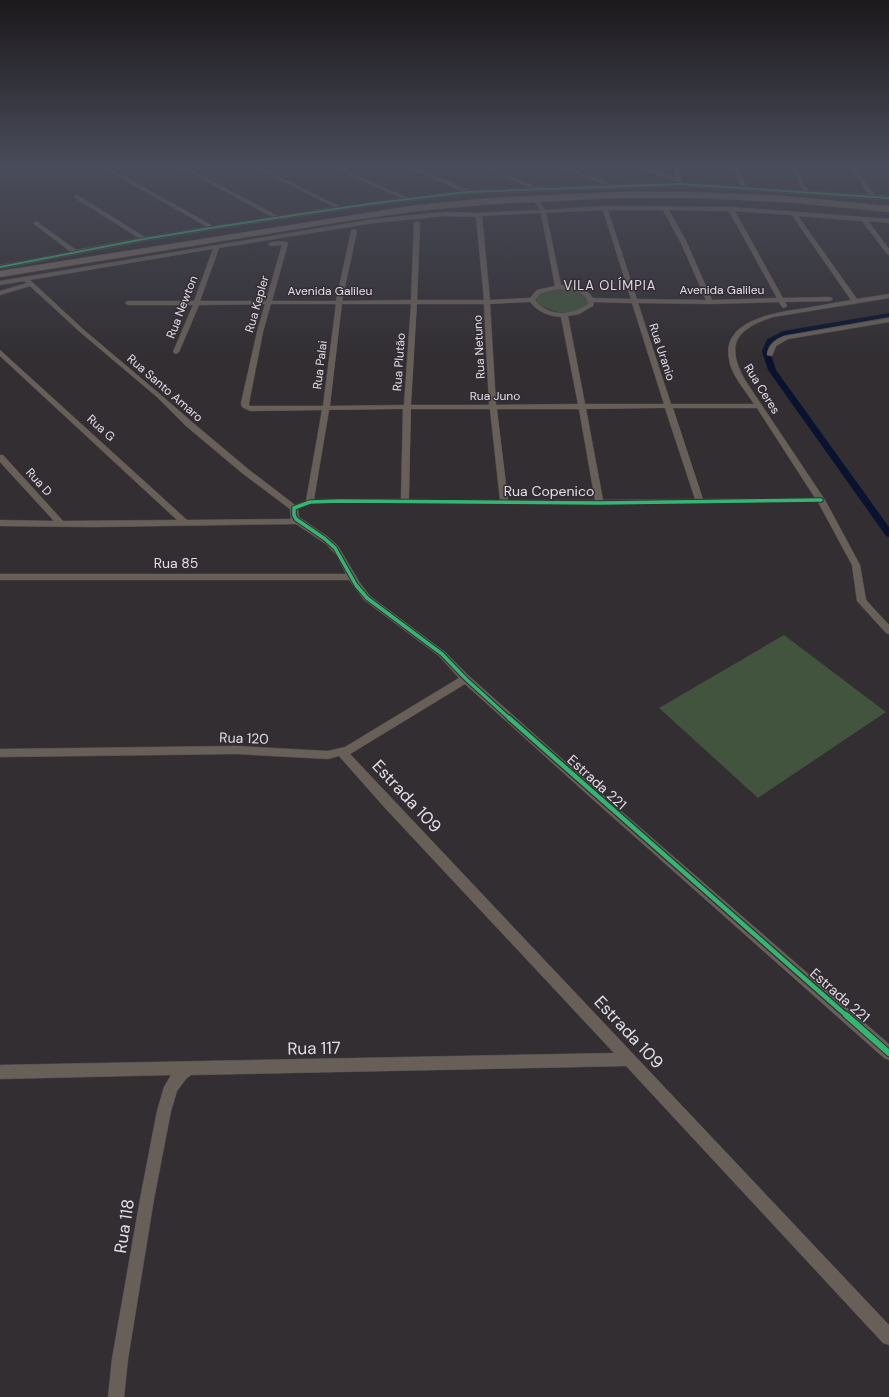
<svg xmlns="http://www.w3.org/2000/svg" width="889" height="1397" viewBox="0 0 889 1397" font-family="'DM Sans',sans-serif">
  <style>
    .green { fill: #42533e }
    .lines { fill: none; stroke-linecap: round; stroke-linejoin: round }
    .canal { fill: #09132f; fill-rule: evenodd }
    .minor-casing { stroke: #4d4b4e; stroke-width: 1 }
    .trunk-casing { stroke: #4d4b4e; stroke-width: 1 }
    .minor { fill: #685f58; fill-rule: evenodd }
    .trunk { fill: #73665c; fill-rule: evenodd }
    .cycleway-far3-casing { stroke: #332c34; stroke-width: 3.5 }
    .cycleway-far2-casing { stroke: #332c34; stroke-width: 5.5 }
    .cycleway-far1-casing { stroke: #332c34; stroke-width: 7 }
    .cycleway-casing { stroke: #332c34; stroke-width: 8 }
    .cycleway-far3 { stroke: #33b770; stroke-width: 2 }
    .cycleway-far2 { stroke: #33b770; stroke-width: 3.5 }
    .cycleway-far1 { stroke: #33b770; stroke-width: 4.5 }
    .cycleway { stroke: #33b770; stroke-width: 6 }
    .labels { text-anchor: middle; stroke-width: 3; stroke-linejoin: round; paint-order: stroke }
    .far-street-label { font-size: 12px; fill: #e3dee4; stroke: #332c34 }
    .far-quarter-label { font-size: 13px; letter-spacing: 1px; fill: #e4dae5; stroke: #332c34 }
    .street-label { font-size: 14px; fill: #e3dee4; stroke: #332c34 }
    .near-street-label { font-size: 17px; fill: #e3dee4; stroke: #332c34 }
  </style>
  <rect width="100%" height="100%" fill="#322e32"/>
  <!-- green -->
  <g class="green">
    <path d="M 556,289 C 567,289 580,290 587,300 L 587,304 C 574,319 550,312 537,303 L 536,299 L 542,292 Z"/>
    <path d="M 784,635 L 886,712 L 758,798 L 659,708 Z"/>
  </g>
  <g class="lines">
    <!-- canal -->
    <path class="canal" d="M 889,313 L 889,317 L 788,335 L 773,342 L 770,351 L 776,370 L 889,527 L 889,537 L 886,536 L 768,370 L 762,351 L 767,339 L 783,331 Z"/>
    <defs>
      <g id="minor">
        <path d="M 99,165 L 104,165 L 213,226 L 272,217 L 177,165 L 182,165 L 278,216 L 335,207 L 250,165 L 255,165 L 341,207 L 401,198 L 327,165 L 333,165 L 408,198 L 461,191 L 403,165 L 409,165 L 468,190 L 530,188 L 479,165 L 485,165 L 535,187 L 678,183 L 632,165 L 638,165 L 676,177 L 673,165 L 677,165 L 682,183 L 741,187 L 734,165 L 738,165 L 746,187 L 803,191 L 790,165 L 794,165 L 808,191 L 869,195 L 850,165 L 854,165 L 875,195 L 889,196 L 889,200 L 680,186 L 467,194 L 368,206 L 223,228 L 144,241 L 0,269 L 0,265 L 71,252 L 34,224 L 33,223 L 36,221 L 76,250 L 139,238 L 75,198 L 75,196 L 77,195 L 145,237 L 207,227 Z"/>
        <path d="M 555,165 L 561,165 L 608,183 L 604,184 Z"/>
        <path d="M 537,199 L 545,210 L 605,206 L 731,207 L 889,219 L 889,223 L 868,221 L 889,249 L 889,255 L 887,254 L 862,221 L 798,216 L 857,299 L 889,294 L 889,298 L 773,317 C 736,329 725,344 745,380 L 825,500 L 860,565 L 866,600 L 889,625 L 889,634 L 886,633 L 857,601 L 852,565 L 818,502 L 599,505 L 340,503 L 311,504 L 298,509 L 299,517 L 328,537 L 338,546 L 360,583 L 370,596 L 445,652 L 469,676 L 597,790 L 889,1044 L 889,1060 L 884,1058 L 589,796 L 465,684 L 350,754 L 889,1325 L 889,1345 L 883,1343 L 626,1066 L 191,1075 L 186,1079 L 177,1091 L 171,1111 L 154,1199 L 128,1359 L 124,1397 L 108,1397 L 112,1359 L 140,1199 L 157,1111 L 164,1087 L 171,1075 L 0,1079 L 0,1065 L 614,1053 L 385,808 L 339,756 L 328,759 L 236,754 L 0,757 L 0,749 L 236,746 L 328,751 L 345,747 L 459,678 L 439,656 L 364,600 L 349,580 L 0,580 L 0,574 L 346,574 L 337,556 L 326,544 L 296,524 L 94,527 L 0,526 L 0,520 L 54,521 L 0,462 L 0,455 L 3,455 L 63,521 L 177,520 L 0,356 L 0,350 L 187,520 L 291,519 L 290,509 L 242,473 L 186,426 L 157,397 L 80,332 L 30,286 L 0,295 L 0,291 L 27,283 L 24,281 L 0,285 L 0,281 L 374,219 L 444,212 L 476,213 L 540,210 L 534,201 ZM 603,210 L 631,299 L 593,298 C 586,287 572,286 561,285 L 546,213 ZM 608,210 L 663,210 L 681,243 L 706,300 L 637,299 ZM 669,210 L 729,211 L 777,298 L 712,300 L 687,243 ZM 735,211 L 792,215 L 851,300 C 836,303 821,305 806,308 C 779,312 721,319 729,359 C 731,375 746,391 754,404 L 671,404 L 638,303 L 710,304 L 779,302 L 782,307 L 784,308 L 787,306 L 785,302 L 830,301 L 833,299 L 830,297 L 783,298 ZM 541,213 L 555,286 L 537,290 L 530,298 L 490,300 L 482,216 ZM 444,216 L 476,217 L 484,300 L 417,300 L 420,223 L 417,221 L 414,223 L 411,300 L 342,301 L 357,231 L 354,229 L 351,231 L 336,301 L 272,301 L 288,243 C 283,240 272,241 268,244 L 271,246 L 282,245 L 266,301 L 200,301 L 219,248 L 374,223 ZM 213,249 L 194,301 L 128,301 L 125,303 L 128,305 L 193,305 L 173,352 L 176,354 L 179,352 L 199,305 L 265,304 L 257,332 L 241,403 L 242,407 L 250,411 L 322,410 L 306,501 L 295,505 L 248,469 L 192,422 L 161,395 L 84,330 L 30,280 ZM 558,289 C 570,290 586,290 588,304 C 572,316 548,317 535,300 L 541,293 ZM 530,302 C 538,312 549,316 561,317 L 578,404 L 496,405 L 490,304 ZM 594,302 L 632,303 L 664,404 L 585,404 L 568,316 L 579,314 L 593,306 ZM 271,304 L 336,304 L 323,406 L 249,406 L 249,403 L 263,332 ZM 342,304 L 411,304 L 404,405 L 330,406 ZM 417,304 L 484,304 L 489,405 L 411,405 ZM 665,408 L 695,499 L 603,500 L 586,409 ZM 673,408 L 757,408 L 815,498 L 703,499 ZM 403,409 L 401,499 L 314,499 L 329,410 ZM 411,409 L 490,409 L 500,500 L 409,499 ZM 497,409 L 579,409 L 595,500 L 508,500 Z"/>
        <path d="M 889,318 L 889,322 L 788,339 L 776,346 L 772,356 L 767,355 C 768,345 774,340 784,336 Z"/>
      </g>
      <path id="trunk" d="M 615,192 L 693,192 L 785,196 L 889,206 L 889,212 L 785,202 L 693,198 L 615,198 L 491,204 L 417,211 L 340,222 L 0,277 L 0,271 L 417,205 L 491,198 Z"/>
    </defs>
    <!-- minor casing -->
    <use href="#minor" class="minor-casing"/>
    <!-- trunk casing -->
    <use href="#trunk" class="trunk-casing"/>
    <!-- minor -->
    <use href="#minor" class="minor"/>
    <!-- trunk -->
    <use href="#trunk" class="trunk"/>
    <defs>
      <path id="cycleway-far3" d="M 0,267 L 144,239 L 223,226 L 368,204 L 467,192 L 680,184 L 889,198"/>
      <path id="cycleway-far2" d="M 510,719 L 466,679 L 442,654 L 367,598 L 356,585 L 335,548 L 325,539 L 296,519 L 294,515 L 294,508 L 310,502 L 340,501 L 599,503 L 821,500"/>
      <path id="cycleway-far1" d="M 509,718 L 847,1016"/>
      <path id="cycleway" d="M 846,1015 L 889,1053"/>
    </defs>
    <!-- cycleway-far3 casing -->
    <use href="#cycleway-far3" class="cycleway-far3-casing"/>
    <!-- cycleway-far2 casing -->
    <use href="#cycleway-far2" class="cycleway-far2-casing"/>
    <!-- cycleway-far1 casing -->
    <use href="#cycleway-far1" class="cycleway-far1-casing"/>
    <!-- cycleway casing -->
    <use href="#cycleway" class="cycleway-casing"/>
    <!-- cycleway-far3 -->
    <use href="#cycleway-far3" class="cycleway-far3"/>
    <!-- cycleway-far2 -->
    <use href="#cycleway-far2" class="cycleway-far2"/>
    <!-- cycleway-far1 -->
    <use href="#cycleway-far1" class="cycleway-far1"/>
    <!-- cycleway -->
    <use href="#cycleway" class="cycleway"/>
  </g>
  <!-- sky -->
  <linearGradient id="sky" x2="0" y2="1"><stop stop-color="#1c191c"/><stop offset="0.46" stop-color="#494c5a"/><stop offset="1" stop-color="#494c5a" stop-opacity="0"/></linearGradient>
  <rect width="889" height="360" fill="url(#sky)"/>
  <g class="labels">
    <!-- far-street labels -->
    <g class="far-street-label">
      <text x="722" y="294">Avenida Galileu</text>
      <text x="330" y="295">Avenida Galileu</text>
      <text transform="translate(257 304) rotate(-74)" y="4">Rua Kepler</text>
      <text transform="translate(182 307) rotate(-69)" y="4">Rua Newton</text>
      <text transform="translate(479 347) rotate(-93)" y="4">Rua Netuno</text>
      <text transform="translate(662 352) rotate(72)" y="4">Rua Uranio</text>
      <text transform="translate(399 362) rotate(-86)" y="4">Rua Plutão</text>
      <text transform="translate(320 365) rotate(-83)" y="4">Rua Palai</text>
      <text transform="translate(165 388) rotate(41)" y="4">Rua Santo Amaro</text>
      <text transform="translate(762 389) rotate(58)" y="4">Rua Ceres</text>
      <text x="495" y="400">Rua Juno</text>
      <text transform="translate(101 428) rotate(42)" y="4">Rua G</text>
      <text transform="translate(39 482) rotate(48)" y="4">Rua D</text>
    </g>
    <!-- far-quarter labels -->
    <g class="far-quarter-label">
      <text x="610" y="290">VILA OLÍMPIA</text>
    </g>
    <!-- street labels -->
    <g class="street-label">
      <text x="549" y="496">Rua Copenico</text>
      <text x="176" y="568">Rua 85</text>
      <text transform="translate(244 738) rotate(2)" y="5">Rua 120</text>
      <text transform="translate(597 782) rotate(42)" y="5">Estrada 221</text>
      <text transform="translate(840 995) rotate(41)" y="5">Estrada 221</text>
    </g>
    <!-- near-street labels -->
    <g class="near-street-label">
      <text transform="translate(407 796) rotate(47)" y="6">Estrada 109</text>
      <text transform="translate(629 1032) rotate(47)" y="6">Estrada 109</text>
      <text transform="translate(314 1048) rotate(-1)" y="6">Rua 117</text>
      <text transform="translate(124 1226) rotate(-81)" y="6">Rua 118</text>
    </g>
  </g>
</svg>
